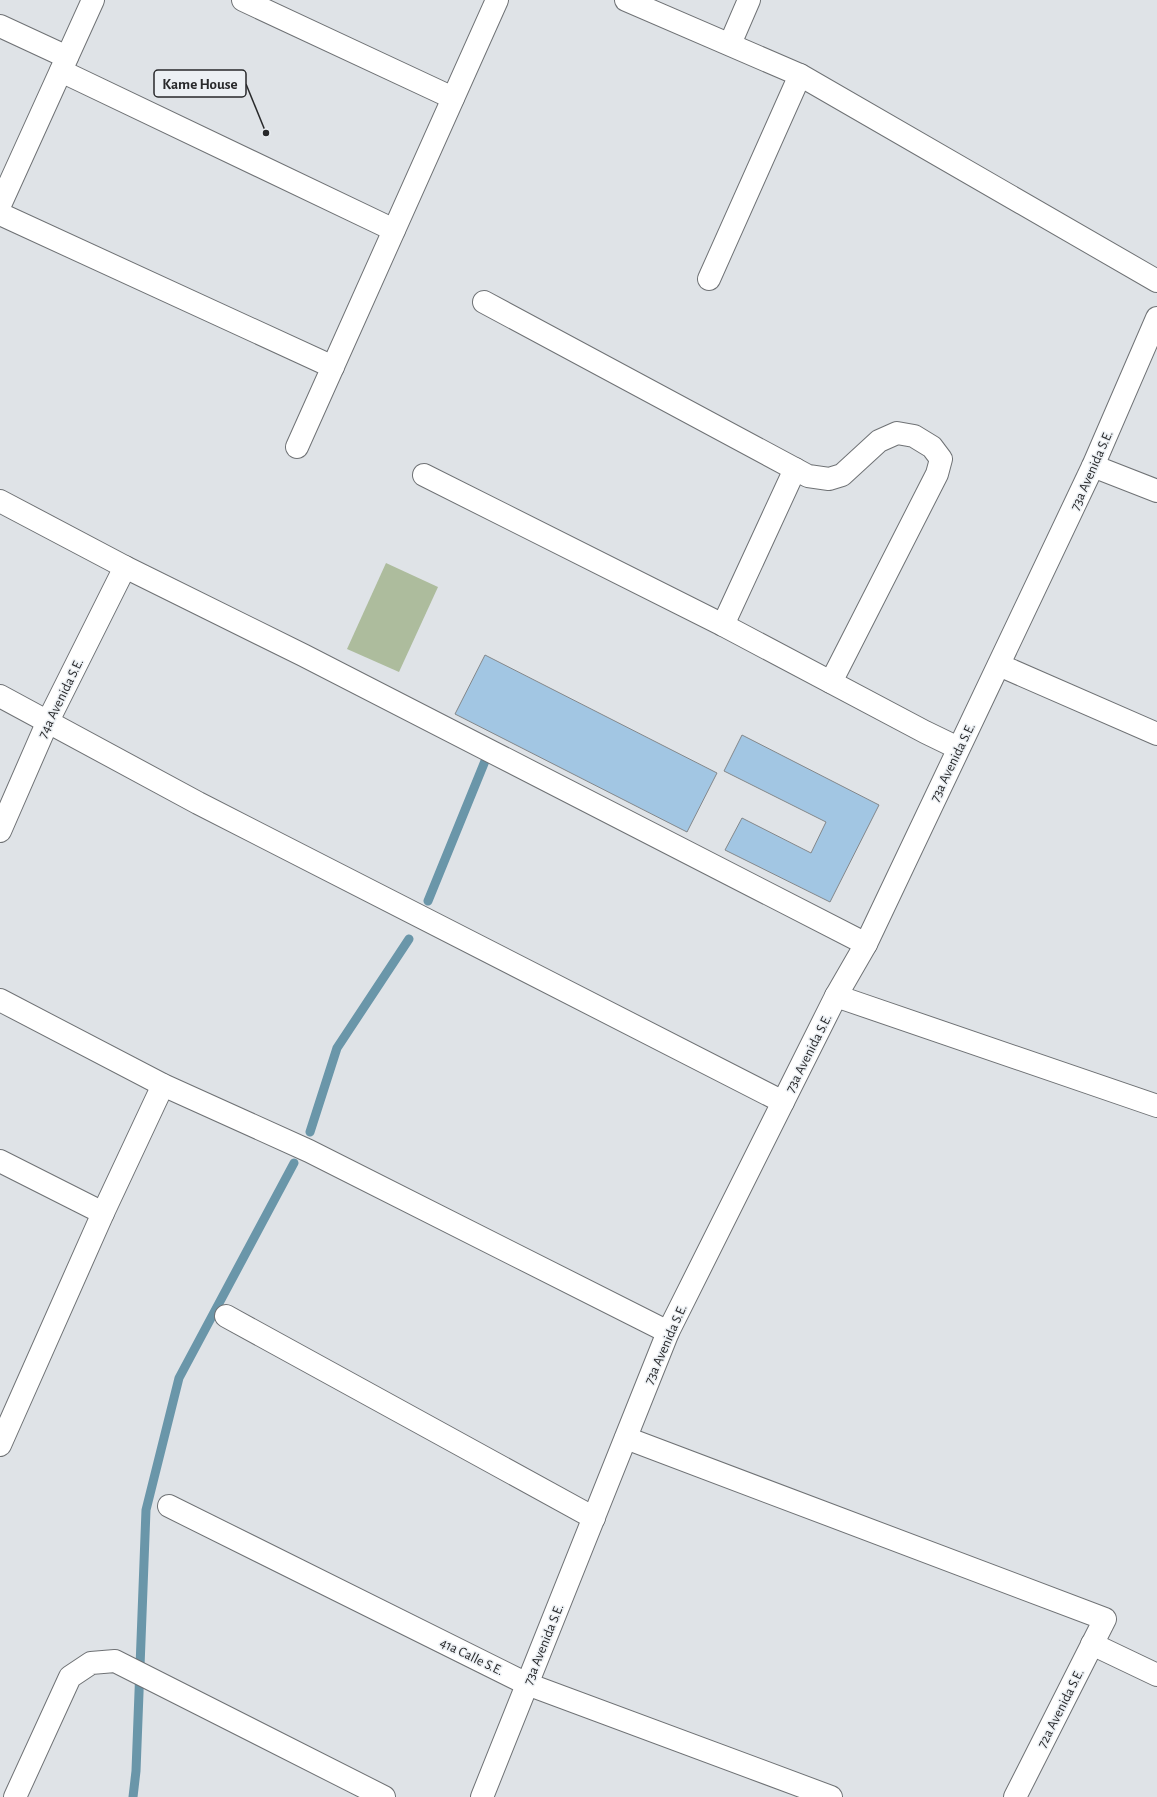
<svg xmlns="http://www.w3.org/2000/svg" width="1157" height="1797" viewBox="0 0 1157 1797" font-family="'Alegreya Sans',sans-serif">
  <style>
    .green { fill: #adbc9d }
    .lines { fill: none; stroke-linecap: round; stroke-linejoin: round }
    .stream { stroke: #6a96a9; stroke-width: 9 }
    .building { fill: #a2c6e3; stroke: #83878a }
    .street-casing { stroke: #6f7275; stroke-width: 24 }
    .street { stroke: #fff; stroke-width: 22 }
    .labels { text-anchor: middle; stroke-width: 3; stroke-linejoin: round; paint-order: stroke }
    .street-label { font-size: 14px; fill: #28292b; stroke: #ecf0f4 }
    .leader { fill: none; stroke: #28292b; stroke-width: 1.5 }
    .callout-dot { fill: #28292b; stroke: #ecf0f4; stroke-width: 1.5 }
    .callout { fill: #ecf0f4; stroke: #28292b; stroke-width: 1.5 }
    .callout-label { font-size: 15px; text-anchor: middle; font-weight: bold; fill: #28292b }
  </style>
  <rect width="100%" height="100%" fill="#dfe3e7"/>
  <!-- green -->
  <path class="green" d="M 386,563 L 438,587 L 399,672 L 347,649 Z"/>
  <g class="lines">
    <!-- stream -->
    <g class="stream">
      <path d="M 428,901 L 485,761"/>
      <path d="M 310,1132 L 337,1048 L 409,939"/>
      <path d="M 133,1797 L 136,1771 L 146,1510 L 179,1378 L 294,1163"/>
    </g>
  </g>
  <!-- building -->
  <g class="building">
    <path d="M 485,655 L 717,773 L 687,832 L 455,714 Z"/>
    <path d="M 742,735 L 879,805 L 830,902 L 725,850 L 742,818 L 811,853 L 826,822 L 724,771 Z"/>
  </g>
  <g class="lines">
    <defs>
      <g id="street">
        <path d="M 243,0 L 453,98"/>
        <path d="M 626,0 L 800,75 L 1157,281"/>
        <path d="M 0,26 L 67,57"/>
        <path d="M 730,44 L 749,0"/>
        <path d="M 61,71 L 394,230"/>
        <path d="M 0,205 L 93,0"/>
        <path d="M 0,214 L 333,367"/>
        <path d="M 709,279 L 800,75"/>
        <path d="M 484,302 L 808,476 L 829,479 L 842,475 L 879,441 L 897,433 L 914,436 L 932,447 L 941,459 L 937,474 L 831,682"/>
        <path d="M 297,447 L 497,0"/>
        <path d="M 1093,466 L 1157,491"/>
        <path d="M 424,475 L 723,625 L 925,732 L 958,748"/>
        <path d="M 0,501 L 125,567 L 303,655 L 866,944"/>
        <path d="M 723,625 L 795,469"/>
        <path d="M 999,665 L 1157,734"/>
        <path d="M 0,696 L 198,803 L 783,1102"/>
        <path d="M 0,831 L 48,721 L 125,567"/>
        <path d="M 836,996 L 1157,1106"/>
        <path d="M 0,1000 L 163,1085 L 309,1151 L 668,1332"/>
        <path d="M 0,1161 L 103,1213"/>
        <path d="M 226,1316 L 594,1518"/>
        <path d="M 626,1438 L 1105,1619 L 1015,1797"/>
        <path d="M 0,1445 L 103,1213 L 163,1085"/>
        <path d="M 169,1506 L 527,1684 L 831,1797"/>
        <path d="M 1092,1644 L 1157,1675"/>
        <path d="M 15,1797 L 70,1677 L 91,1663 L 115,1661 L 384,1797"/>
        <path d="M 482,1797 L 668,1332 L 836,996 L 866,944 L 1093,466 L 1157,318"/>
      </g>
    </defs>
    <!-- street casing -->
    <use href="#street" class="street-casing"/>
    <!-- street -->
    <use href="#street" class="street"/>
  </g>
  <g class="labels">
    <!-- street labels -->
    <g class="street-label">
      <text transform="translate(1091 470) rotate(-66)" y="5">73a Avenida S.E.</text>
      <text transform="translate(60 698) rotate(-64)" y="5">74a Avenida S.E.</text>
      <text transform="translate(952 762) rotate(-64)" y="5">73a Avenida S.E.</text>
      <text transform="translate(808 1053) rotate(-63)" y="5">73a Avenida S.E.</text>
      <text transform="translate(665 1344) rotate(-66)" y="5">73a Avenida S.E.</text>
      <text transform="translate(543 1644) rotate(-68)" y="5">73a Avenida S.E.</text>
      <text transform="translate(472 1656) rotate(26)" y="5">41a Calle S.E.</text>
      <text transform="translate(1060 1708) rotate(-63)" y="5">72a Avenida S.E.</text>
    </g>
  </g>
  <!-- callouts -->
  <path class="leader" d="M266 133L246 84"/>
  <circle class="callout-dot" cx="266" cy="133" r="4"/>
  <rect class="callout" x="154" y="70" width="92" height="27" rx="4"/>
  <g class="callout-label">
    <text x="200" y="89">Kame House</text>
  </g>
</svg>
